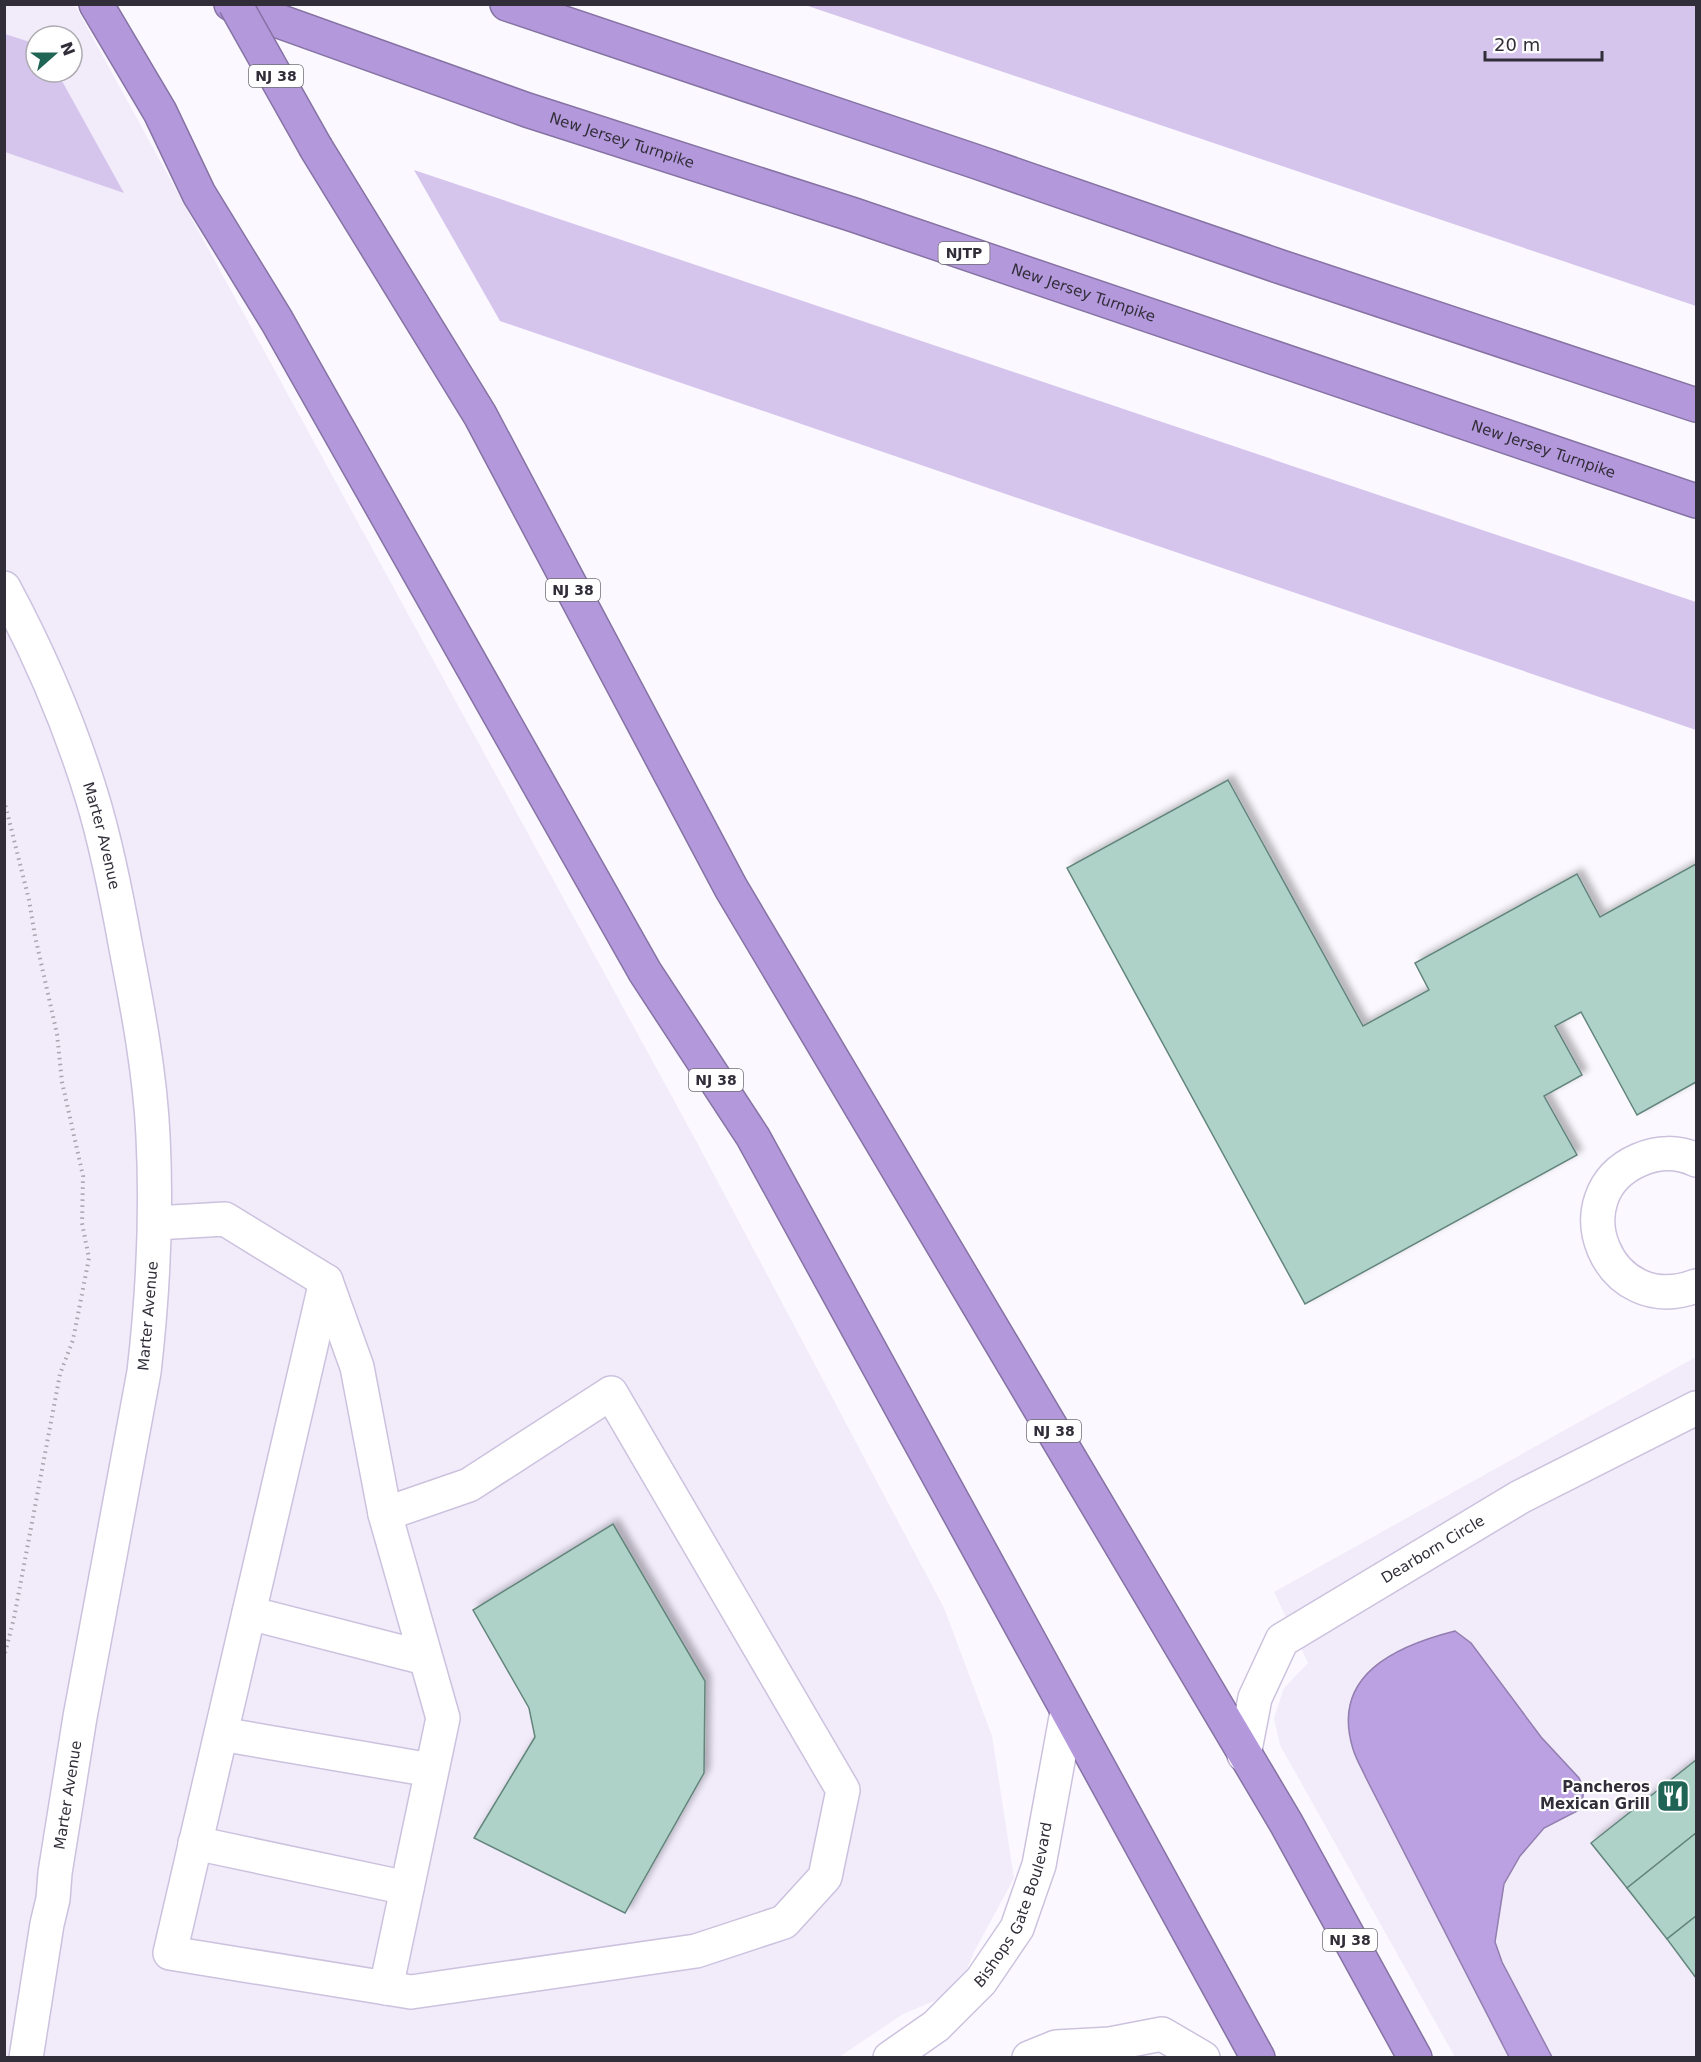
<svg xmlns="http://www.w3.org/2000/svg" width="1701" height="2062" viewBox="0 0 1701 2062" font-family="'DejaVu Sans',sans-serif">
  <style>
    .built { fill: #f1ebfa; fill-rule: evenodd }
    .green { fill: #d5c5ed }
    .water { fill: #bba1e2; stroke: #927eaf; stroke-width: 1.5 }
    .building { fill: #aed2c8; stroke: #63857c; stroke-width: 1.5; filter: url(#shadow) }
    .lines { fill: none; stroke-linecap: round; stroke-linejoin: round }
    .minor-casing { stroke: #ccc2de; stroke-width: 36 }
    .highway-casing { stroke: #8673a3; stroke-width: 36 }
    .path { stroke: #a8a5ad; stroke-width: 4; stroke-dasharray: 1.5 4.5; stroke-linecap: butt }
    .minor { stroke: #fff; stroke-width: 33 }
    .highway { stroke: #b398dc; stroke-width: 33 }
    .highway-bridge-casing { stroke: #8673a3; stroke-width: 36; stroke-linecap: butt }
    .highway-bridge { stroke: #b398dc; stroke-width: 33 }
    .labels { text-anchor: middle; stroke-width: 4.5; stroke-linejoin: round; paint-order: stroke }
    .shield { fill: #fff; stroke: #706d74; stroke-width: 1.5 }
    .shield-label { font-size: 14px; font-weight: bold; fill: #322e39 }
    .street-label { font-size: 15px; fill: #322e39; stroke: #fff }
    .poi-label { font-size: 15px; font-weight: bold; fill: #322e39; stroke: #fff; text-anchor: end }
  </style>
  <defs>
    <filter id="shadow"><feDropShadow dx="5.5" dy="-5.5" stdDeviation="3" flood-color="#0004"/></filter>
  </defs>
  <rect width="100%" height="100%" fill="#fbf9ff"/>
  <!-- built -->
  <g class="built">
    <path d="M 66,4 L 76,7 L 694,1137 L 944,1608 L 992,1736 L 1014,1878 L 974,1952 L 958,1991 L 903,2014 L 839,2057 L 5,2058 L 4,5 ZM 36,36 L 72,36 L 72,72 L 36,72 Z"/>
    <path d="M 1696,1357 L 1696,2057 L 1455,2057 L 1280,1745 L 1274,1718 L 1284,1688 L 1308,1663 L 1274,1592 Z"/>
  </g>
  <!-- green -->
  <g class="green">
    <path d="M 805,5 L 1696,5 L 1696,306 Z"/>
    <path d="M 5,34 L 36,44 L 36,72 L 57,72 L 124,193 L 5,152 Z"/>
    <path d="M 414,170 L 1696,602 L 1696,730 L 500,321 Z"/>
  </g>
  <!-- water -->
  <path class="water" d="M 1455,1631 L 1471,1643 L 1541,1737 L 1579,1778 L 1584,1789 L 1581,1809 L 1544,1828 L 1520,1856 L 1504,1884 L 1495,1942 L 1502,1962 L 1552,2057 L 1509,2057 L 1366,1778 C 1362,1769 1356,1759 1353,1749 C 1330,1675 1396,1646 1455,1631 Z"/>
  <!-- building -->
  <g class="building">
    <path d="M 1228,780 L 1363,1026 L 1429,990 L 1415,963 L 1577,874 L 1600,917 L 1696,864 L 1696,1082 L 1637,1115 L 1581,1012 L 1555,1026 L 1582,1075 L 1544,1096 L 1577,1155 L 1305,1304 L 1067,868 Z"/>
    <path d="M 613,1524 L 705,1681 L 704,1773 L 625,1913 L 474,1838 L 535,1737 L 529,1708 L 473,1610 Z"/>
    <path d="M 1696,1760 L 1696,1833 L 1627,1888 L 1591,1843 Z"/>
    <path d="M 1696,1833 L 1696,1916 L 1667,1939 L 1627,1888 Z"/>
    <path d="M 1696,1916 L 1696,1978 L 1667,1939 Z"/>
  </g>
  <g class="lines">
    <defs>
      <g id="minor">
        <path id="s1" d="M 4,588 C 40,655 70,725 92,797 C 107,846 117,898 126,948 C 138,1010 150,1073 153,1136 C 157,1215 153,1294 144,1372 L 80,1717 L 55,1873 L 53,1899 L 47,1924 L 26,2058"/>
        <path d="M 1696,1160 C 1678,1151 1657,1152 1639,1160 C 1558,1195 1607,1320 1696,1286"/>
        <path d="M 155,1223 L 225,1219 L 326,1281 L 357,1367 L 385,1514 L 443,1718 L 386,1988"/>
        <path d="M 326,1281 L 170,1953 L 411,1992 L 696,1951 L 784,1922 L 825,1877 L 843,1790 L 611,1393 L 469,1485 L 385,1514"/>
        <path d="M 249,1613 L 425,1658"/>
        <path d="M 221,1734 L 431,1770"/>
        <path id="s2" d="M 1244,1755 L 1255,1698 L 1282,1640 L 1520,1497 L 1696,1408"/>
        <path d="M 195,1843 L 407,1888"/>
        <path id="s3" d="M 890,2058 L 936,2026 L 981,1981 L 1017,1928 L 1039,1865 L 1067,1712"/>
        <path d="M 1029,2058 L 1056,2047 L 1110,2044 L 1162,2034 L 1203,2058"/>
      </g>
      <g id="highway">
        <path d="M 96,4 L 160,112 L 199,194 L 277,321 L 645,972 L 753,1137 L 1258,2058"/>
        <path id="s4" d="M 231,4 L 527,110 L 854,215 L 1696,501"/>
        <path d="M 507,4 L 977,162 L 1281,267 L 1696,405"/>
        <path d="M 316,148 L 480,415 L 731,888 L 1286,1823 L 1415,2058"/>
      </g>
    </defs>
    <!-- minor casing -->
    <use href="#minor" class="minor-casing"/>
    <!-- highway casing -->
    <use href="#highway" class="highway-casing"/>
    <!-- path -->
    <path class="path" d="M 4,800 L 29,900 L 35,936 L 57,1034 L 62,1082 L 83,1176 L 82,1223 L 89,1258 L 73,1340 L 60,1374 L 14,1618 L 4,1657"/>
    <!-- minor -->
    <use href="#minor" class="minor"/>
    <!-- highway -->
    <use href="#highway" class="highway"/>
    <defs>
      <path id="highway-bridge" d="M 235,4 L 316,148"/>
    </defs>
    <!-- highway-bridge casing -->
    <use href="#highway-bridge" class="highway-bridge-casing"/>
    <!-- highway-bridge -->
    <use href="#highway-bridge" class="highway-bridge"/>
  </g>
  <!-- icons -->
  <defs>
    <symbol id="restaurant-square" viewBox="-11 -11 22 22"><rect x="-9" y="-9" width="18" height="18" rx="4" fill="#206456" stroke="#fff"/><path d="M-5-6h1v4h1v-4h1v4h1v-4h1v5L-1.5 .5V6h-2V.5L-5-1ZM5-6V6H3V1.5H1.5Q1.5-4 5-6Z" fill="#fff"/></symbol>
  </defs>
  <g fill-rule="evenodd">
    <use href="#restaurant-square" x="1654" y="1777" width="38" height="38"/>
  </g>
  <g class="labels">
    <!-- shield labels -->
    <g class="shield">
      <rect x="249" y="65" width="54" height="22" rx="4.5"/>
      <rect x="938.5" y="242" width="51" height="22" rx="4.5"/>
      <rect x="546" y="579" width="54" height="22" rx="4.5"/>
      <rect x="689" y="1069" width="54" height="22" rx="4.5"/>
      <rect x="1027" y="1420" width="54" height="22" rx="4.5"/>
      <rect x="1323" y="1929" width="54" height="22" rx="4.5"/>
    </g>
    <g class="shield-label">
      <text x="276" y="81">NJ 38</text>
      <text x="964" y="258">NJTP</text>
      <text x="573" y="595">NJ 38</text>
      <text x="716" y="1085">NJ 38</text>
      <text x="1054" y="1436">NJ 38</text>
      <text x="1350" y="1945">NJ 38</text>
    </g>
    <!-- street labels -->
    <g class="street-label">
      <text dy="5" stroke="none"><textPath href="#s4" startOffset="414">New Jersey Turnpike</textPath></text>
      <text dy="5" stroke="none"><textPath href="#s4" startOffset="900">New Jersey Turnpike</textPath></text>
      <text dy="5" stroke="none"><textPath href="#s4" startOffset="1386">New Jersey Turnpike</textPath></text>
      <text dy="5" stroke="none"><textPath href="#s1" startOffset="267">Marter Avenue</textPath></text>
      <text transform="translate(148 1316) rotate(-85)" y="5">Marter Avenue</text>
      <text dy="5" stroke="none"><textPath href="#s2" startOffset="298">Dearborn Circle</textPath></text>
      <text transform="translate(68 1795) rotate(-81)" y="5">Marter Avenue</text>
      <text dy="5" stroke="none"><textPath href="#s3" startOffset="204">Bishops Gate Boulevard</textPath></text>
    </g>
    <!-- poi labels -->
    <g class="poi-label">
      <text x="1650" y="1792">Pancheros<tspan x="1650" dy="17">Mexican Grill</tspan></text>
    </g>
  </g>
  <!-- border -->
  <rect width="1701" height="2062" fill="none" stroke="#322e39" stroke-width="12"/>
  <!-- north arrow -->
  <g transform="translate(54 54) rotate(69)"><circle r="28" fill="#ffffff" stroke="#adabb0" stroke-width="1.5"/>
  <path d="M0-4.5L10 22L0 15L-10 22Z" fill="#206456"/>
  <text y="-9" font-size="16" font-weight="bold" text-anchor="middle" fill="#322e39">N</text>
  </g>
  <!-- scale -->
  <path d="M1485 51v9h117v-9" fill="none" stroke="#322e39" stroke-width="3"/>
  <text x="1494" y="51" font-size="18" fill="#322e39" stroke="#ffffff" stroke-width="4.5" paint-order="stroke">20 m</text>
</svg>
